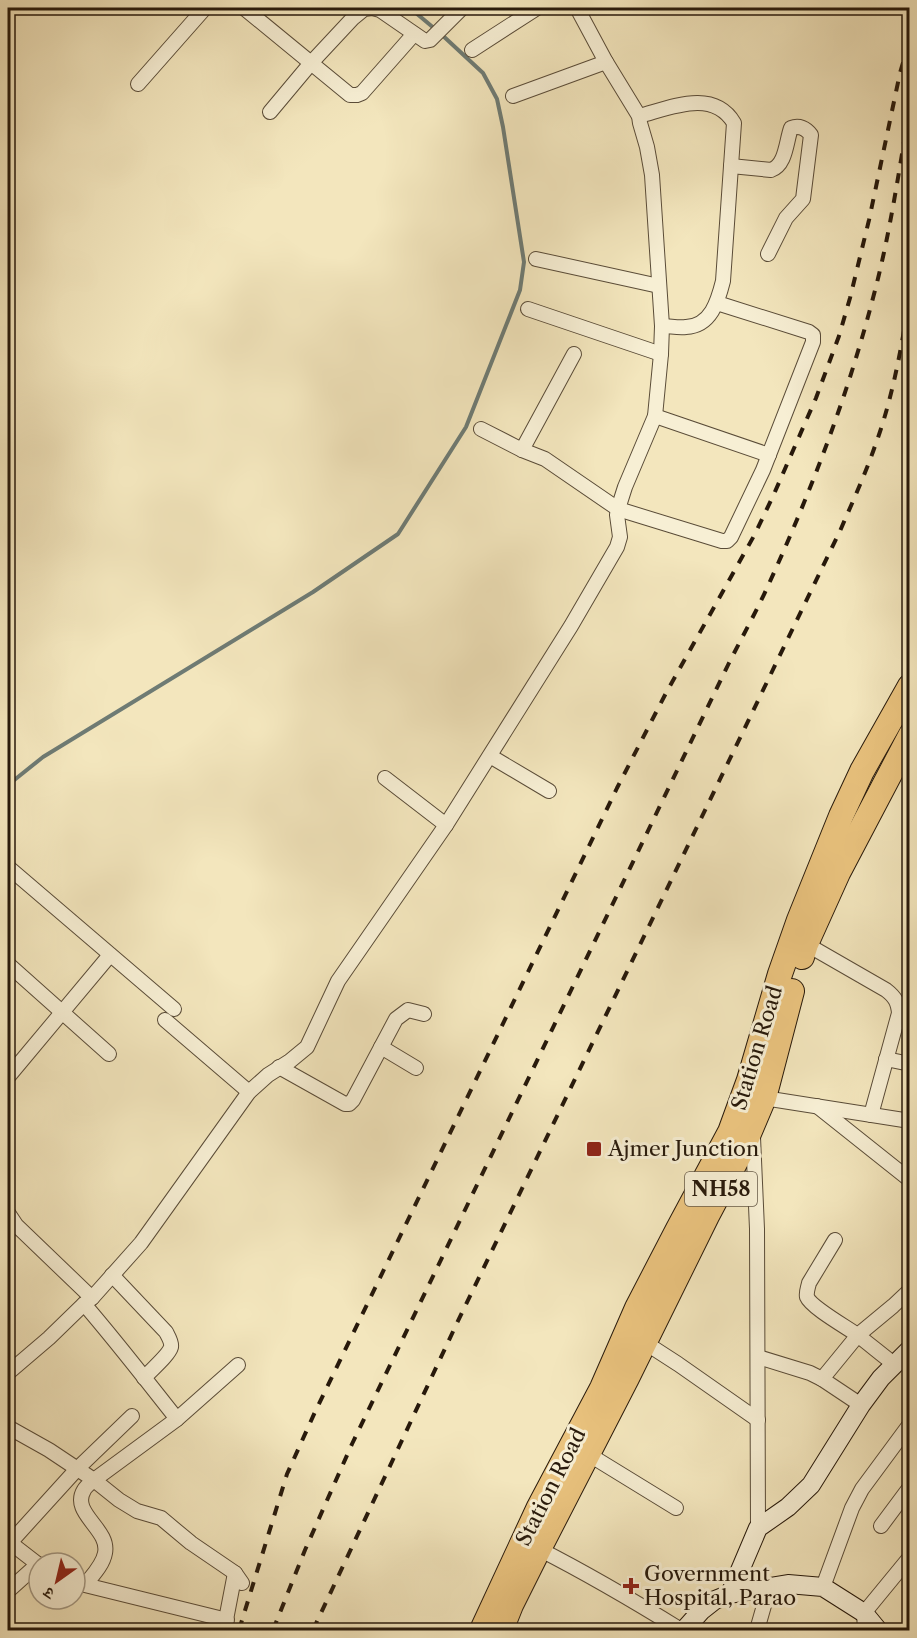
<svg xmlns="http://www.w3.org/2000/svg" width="917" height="1638" viewBox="0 0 917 1638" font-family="'Libre Caslon Text','Noto Serif Devanagari',serif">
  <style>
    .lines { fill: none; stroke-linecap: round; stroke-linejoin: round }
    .stream { stroke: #6e7b74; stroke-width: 4 }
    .street-casing { stroke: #5a4c38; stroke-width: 16 }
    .secondary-casing { stroke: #27190b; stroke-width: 20 }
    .highway-casing { stroke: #27190b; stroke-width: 26 }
    .street { stroke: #f7efd4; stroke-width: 14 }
    .secondary { stroke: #f7efd4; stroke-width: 18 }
    .highway { stroke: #eac37e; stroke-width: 24 }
    .rail { stroke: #27190b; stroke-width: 4; stroke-dasharray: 10 10; stroke-linecap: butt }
    .poi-dot { fill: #8f2418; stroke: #f7efd4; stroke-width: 2 }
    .labels { text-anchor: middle; stroke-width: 6; stroke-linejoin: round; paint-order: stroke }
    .shield { fill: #f7efd4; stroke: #655947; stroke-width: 1.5 }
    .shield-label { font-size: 20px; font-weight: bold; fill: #27190b }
    .street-label { font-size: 21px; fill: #27190b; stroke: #f7efd4 }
    .poi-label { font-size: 21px; fill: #27190b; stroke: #f7efd4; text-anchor: start }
  </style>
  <rect width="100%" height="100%" fill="#f3e6bd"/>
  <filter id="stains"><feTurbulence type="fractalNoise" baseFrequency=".00333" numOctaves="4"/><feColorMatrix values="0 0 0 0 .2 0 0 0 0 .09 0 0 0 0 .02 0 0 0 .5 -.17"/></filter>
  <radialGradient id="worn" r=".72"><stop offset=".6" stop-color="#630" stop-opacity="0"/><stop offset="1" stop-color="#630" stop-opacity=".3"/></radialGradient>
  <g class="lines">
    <!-- stream -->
    <g class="stream">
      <path d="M 410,8 L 435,29"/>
      <path d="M 8,785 L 43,757 L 313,592 L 398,534 L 466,427 L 520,290 L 524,262 L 503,127 L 497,99 L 483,73 L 441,34"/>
    </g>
    <defs>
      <g id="street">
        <path d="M 244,8 L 350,95 L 357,95 L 362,93 L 414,34"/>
        <path d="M 472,50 L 537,8"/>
        <path d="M 138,84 L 205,8"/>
        <path d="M 513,96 L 606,62"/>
        <path d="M 270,112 L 311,63 L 353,18 L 364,9 L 372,8 L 380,10 L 425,41 L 430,40 L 462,8"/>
        <path d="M 639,116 C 670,108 713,88 734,123 L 723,281 C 718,301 711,326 686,327 C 678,328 670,326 662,326"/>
        <path d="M 731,166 L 771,170 C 786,165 786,142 791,128 C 799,125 806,128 811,135 L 803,199 L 786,218 L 768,254"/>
        <path d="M 536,259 L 659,286"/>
        <path d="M 528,309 L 661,354"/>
        <path d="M 655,416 L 769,455"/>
        <path d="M 481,429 L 522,450 L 545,459 L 618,509 L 722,541 L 727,541 L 731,537 L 763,470 L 813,342 L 813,335 L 809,332 L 717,303"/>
        <path d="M 522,450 L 574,354"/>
        <path d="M 490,756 L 549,791"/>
        <path d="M 385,778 L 446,825"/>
        <path d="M 8,867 L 174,1009"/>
        <path d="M 806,944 L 886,990 C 895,997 898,1002 899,1013 L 871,1115"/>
        <path d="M 8,964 L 109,1054"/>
        <path d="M 165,1020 L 249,1092"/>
        <path d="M 381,1047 L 416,1068"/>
        <path d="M 886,1059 L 910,1064"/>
        <path d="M 279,1067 L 345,1104 L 349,1104 L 353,1100 L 396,1019 L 408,1010 L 424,1014"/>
        <path d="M 8,1077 L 110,955"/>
        <path d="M 764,1098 L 910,1121"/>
        <path d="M 817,1106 L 910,1180"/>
        <path d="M 753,1137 L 757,1229 L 758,1528"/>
        <path d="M 8,1213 L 16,1225 L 92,1298"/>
        <path d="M 835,1240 L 809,1283 C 808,1288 806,1292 807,1297 C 811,1307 846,1327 856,1334 C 869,1344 881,1354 894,1364"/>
        <path d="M 112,1275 L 166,1332 C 168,1336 172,1342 171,1347 C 169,1355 150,1371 144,1378"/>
        <path d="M 84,1304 C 116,1341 146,1380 177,1419"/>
        <path d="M 644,1342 L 678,1364 L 758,1420"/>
        <path d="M 758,1357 L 810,1373 L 822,1379 L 861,1405"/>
        <path d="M 8,1373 L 49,1338 L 84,1304 L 92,1298 L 141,1243 L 249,1092 L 268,1075 L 290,1061 L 307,1047 L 338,981 L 446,825 L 571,626 L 617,547 L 620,537 L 617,515 L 618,509 L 625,487 L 655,416 L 661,354 L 662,326 L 652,175 L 647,147 L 640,123 L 639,116 L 606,62 L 577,8"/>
        <path d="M 822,1379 L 858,1335 L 893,1306 L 910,1290"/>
        <path d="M 8,1427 L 49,1450 L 94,1480 L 119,1500 L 137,1511 L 161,1518 L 191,1543 L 235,1573 L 242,1583"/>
        <path d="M 588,1454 L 676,1508"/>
        <path d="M 881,1526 L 910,1487"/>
        <path d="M 8,1541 L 39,1565"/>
        <path d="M 8,1545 L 77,1469 L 132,1416"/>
        <path d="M 539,1549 C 588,1574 634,1601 681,1630"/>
        <path d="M 75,1581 L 85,1585 L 227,1620"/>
        <path d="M 85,1585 C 92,1576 103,1565 105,1553 C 110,1529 70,1513 84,1490 C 86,1486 91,1483 94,1480 L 177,1419 L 238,1365"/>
        <path d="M 823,1587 L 852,1508 L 862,1489 L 910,1424"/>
        <path d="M 8,1591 L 38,1564"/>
        <path d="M 224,1630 L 235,1573"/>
        <path d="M 757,1630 L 769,1588"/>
        <path d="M 865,1630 L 864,1613 L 910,1557"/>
      </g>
      <g id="secondary">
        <path d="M 730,1594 L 758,1528 L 788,1507 L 811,1485 L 861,1405 L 881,1378 L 910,1349"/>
        <path d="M 684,1630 L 701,1611 L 715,1600 L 730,1594 L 788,1584 L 823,1587 L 864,1613 L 878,1630"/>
      </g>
      <g id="highway">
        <path d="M 802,957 L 806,944 L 838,873 L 910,736"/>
        <path d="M 482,1630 L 539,1507 L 602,1388 L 637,1308 L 678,1229 L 730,1132 L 749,1080 L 780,974 L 799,920 L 841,816 L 862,771 L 910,686"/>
        <path d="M 501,1630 L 511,1605 L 539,1549 L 627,1378 L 707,1216 L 742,1150 L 764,1098 L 792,991"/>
      </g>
    </defs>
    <!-- street casing -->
    <use href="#street" class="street-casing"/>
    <!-- secondary casing -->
    <use href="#secondary" class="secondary-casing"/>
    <!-- highway casing -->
    <use href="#highway" class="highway-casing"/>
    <!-- street -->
    <use href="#street" class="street"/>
    <!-- secondary -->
    <use href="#secondary" class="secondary"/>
    <!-- highway -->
    <use href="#highway" class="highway"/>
    <!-- rail -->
    <g class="rail">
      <path d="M 239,1630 L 287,1474 L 315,1412 L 617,788 L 666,693 L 755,534 L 774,494 L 816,398 L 839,336 L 850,298 L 869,220 L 900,73 L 910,39"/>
      <path d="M 273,1630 L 305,1550 L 352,1444 L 728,665 C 741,639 755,614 767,588 C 810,494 847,398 873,298 C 890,235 899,170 910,106"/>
      <path d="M 313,1630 L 457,1323 L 840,531 C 852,503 865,475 875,446 C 893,397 902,345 910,294"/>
    </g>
  </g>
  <!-- markers -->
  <g class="poi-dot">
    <rect x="586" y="1141" width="16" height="16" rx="3"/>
    <path d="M628 1577h6v6h6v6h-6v6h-6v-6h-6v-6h6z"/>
  </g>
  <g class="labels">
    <!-- shield labels -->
    <rect class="shield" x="685" y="1172" width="72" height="34" rx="4.5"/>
    <g class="shield-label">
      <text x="721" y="1196">NH58</text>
    </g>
    <!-- street labels -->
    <g class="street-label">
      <text transform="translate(757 1048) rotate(-73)" y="7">Station Road</text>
      <text transform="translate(551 1487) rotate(-63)" y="7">Station Road</text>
    </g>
    <!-- poi labels -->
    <g class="poi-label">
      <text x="608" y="1156">Ajmer Junction</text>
      <text x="644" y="1581">Government<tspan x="644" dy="24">Hospital, Parao</tspan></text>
    </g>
  </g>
  <!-- margin -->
  <rect width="917" height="1638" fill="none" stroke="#f3e6bd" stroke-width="30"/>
  <rect x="9" y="9" width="899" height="1620" fill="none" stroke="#27190b" stroke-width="3"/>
  <rect x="15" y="15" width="887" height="1608" fill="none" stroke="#27190b" stroke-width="1.5"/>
  <!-- north arrow -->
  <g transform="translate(57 1581) rotate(214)"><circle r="28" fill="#f7efd4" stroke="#a49984" stroke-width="1.5"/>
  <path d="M0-4.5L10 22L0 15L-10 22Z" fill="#8f2418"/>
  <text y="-9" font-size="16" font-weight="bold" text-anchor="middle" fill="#27190b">उ</text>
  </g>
  <rect width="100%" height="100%" filter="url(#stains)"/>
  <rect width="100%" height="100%" fill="url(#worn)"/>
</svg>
